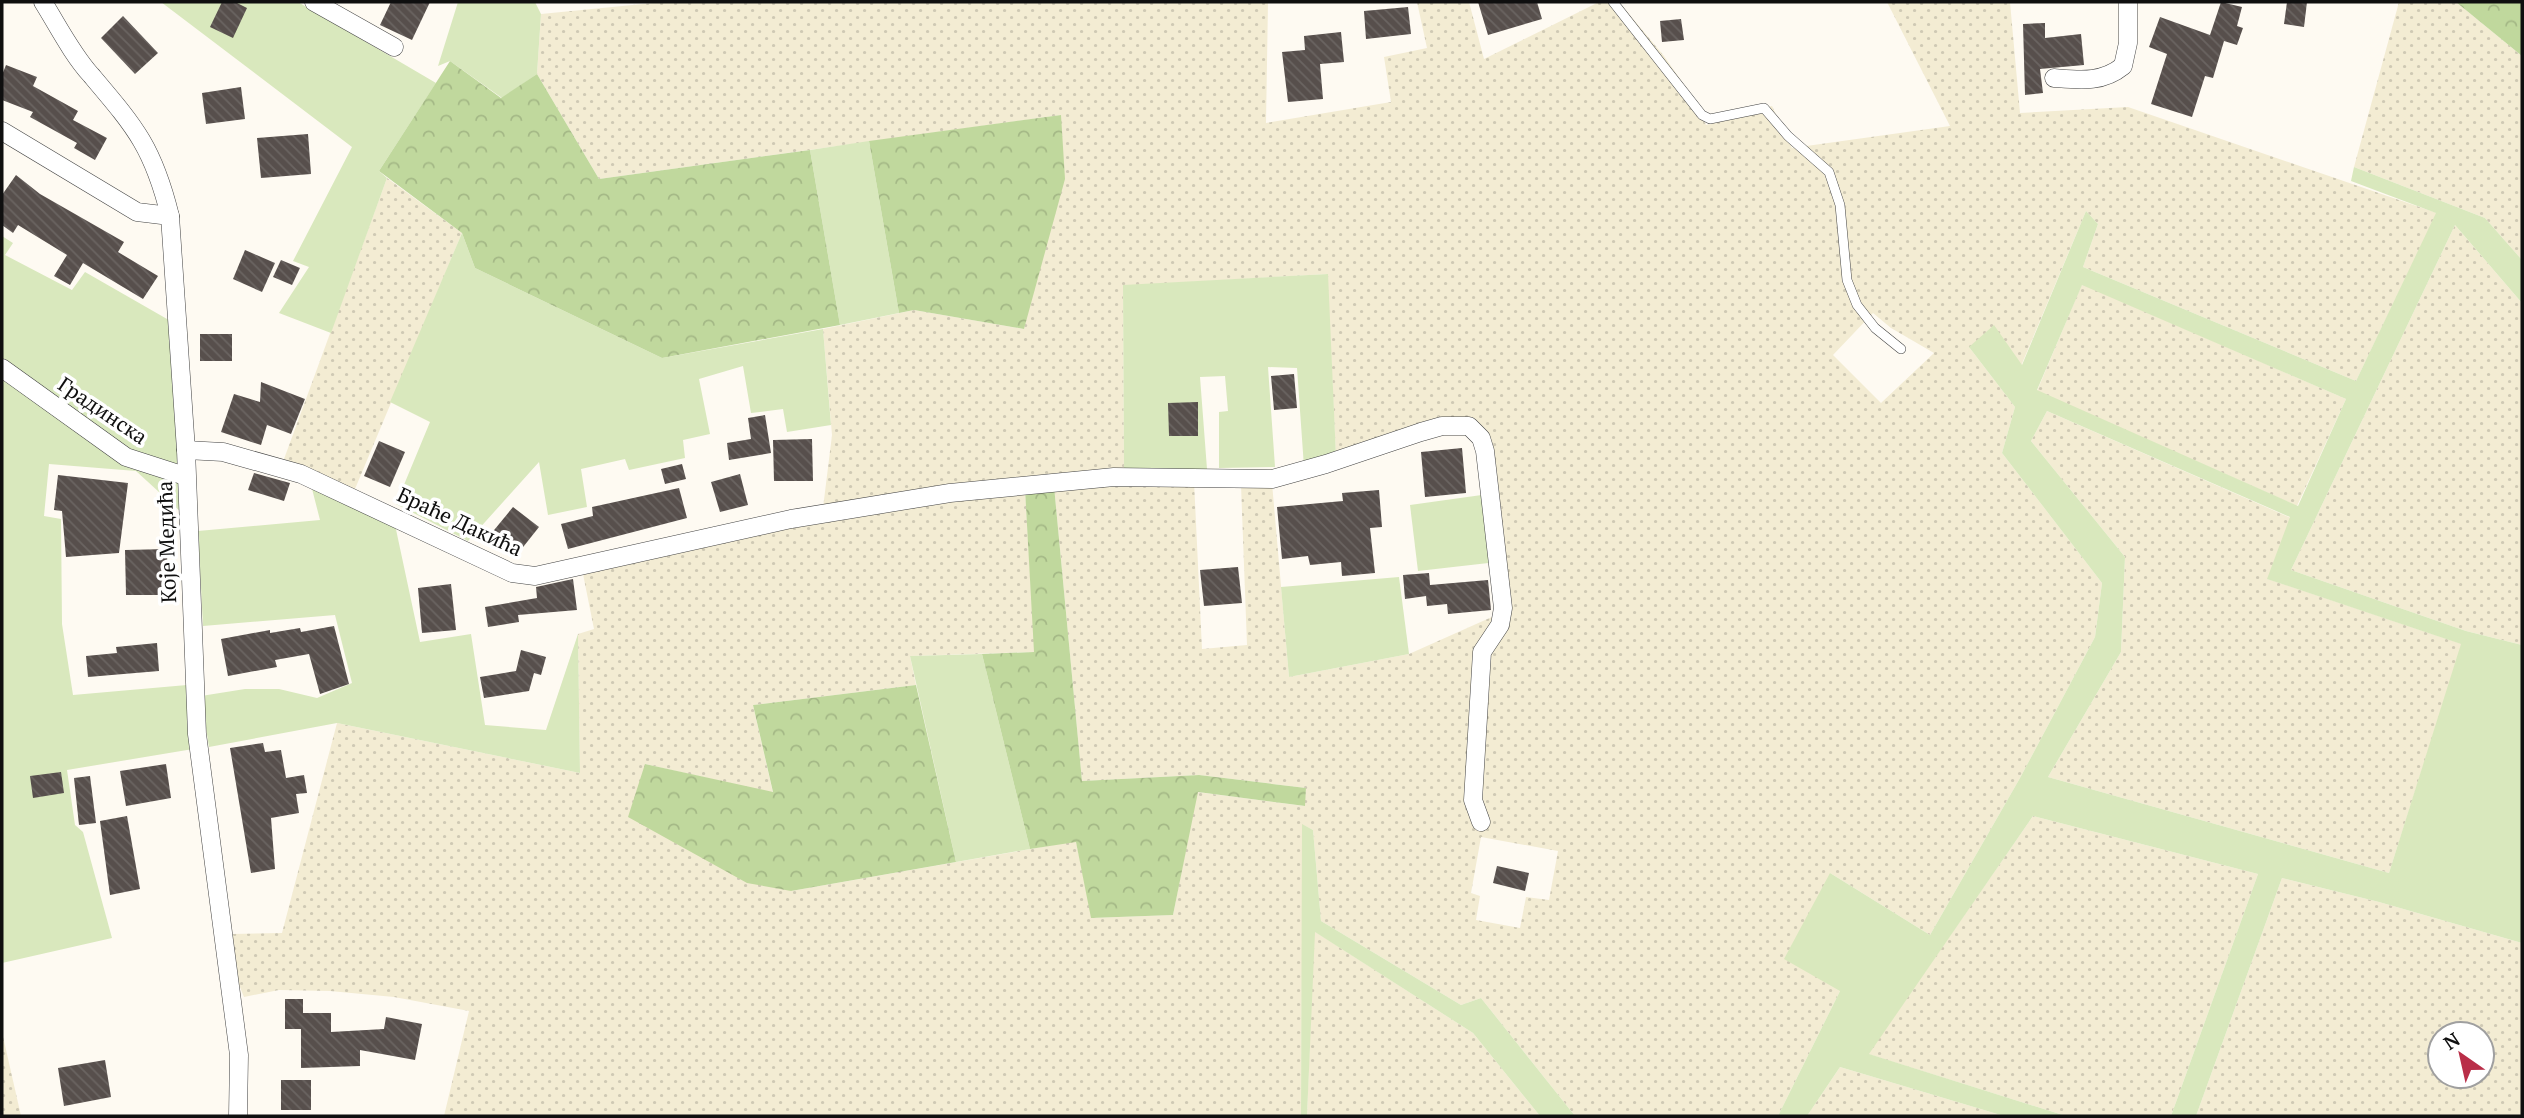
<svg xmlns="http://www.w3.org/2000/svg" width="2524" height="1118" font-family="'PT Serif',serif">
  <style>
    .farmland { fill: url(#farmland-dots); fill-rule: evenodd }
    .grass { fill: #d9e8bd; fill-rule: evenodd }
    .forest { fill: url(#forest-crowns) }
    .building { fill: url(#building-back-hatch) }
    .lines { fill: none; stroke-linecap: round; stroke-linejoin: round }
    .service-casing { stroke: #424242; stroke-width: 10 }
    .minor-casing { stroke: #424242; stroke-width: 19 }
    .service { stroke: #fff; stroke-width: 9 }
    .minor { stroke: #fff; stroke-width: 18 }
    .labels { text-anchor: middle; dominant-baseline: central; stroke-width: 7; stroke-linejoin: round; paint-order: stroke }
    .street-label { font-size: 21px; fill: #0f0f0f; stroke: #fff }
  </style>
  <defs>
    <pattern id="farmland-dots" width="8" height="8" patternUnits="userSpaceOnUse" patternTransform="scale(1.75)"><rect width="8" height="8" fill="#f3ecd3"/><path d="M2 2h.1M6 6h.1" fill="none" stroke="#cfc9b4" stroke-width="1.8" stroke-linecap="round"/></pattern>
    <pattern id="forest-crowns" width="20" height="18" patternUnits="userSpaceOnUse" patternTransform="scale(1.75)"><rect width="20" height="18" fill="#c0d89d"/><path d="M2 6a3 3 0 1 1 6 0M12 15a3 3 0 1 1 6 0" fill="none" stroke="#a4b886"/></pattern>
    <pattern id="building-back-hatch" width="6" height="6" patternUnits="userSpaceOnUse" patternTransform="scale(1.75)"><rect width="6" height="6" fill="#574f4c"/><path d="M-1 5l2 2M0 0l6 6M5-1l2 2" fill="none" stroke="#6a6461"/></pattern>
  </defs>
  <rect width="100%" height="100%" fill="#fefaf2"/>
  <g class="farmland">
    <path d="M663 2H1268L1266 123 1391 102 1384 57 1427 48 1417 2H1469L1484 59 1599 2H1619L1664 56 1694 99 1706 125 1772 106 1792 148 1950 126 1887 2H2010L2020 113 2128 107 2437 213 2356 381 2083 267 2098 224 2086 211 2021 366 1969 347 2015 407 2002 453 2102 583 2095 637 2020 778 1930 935 1830 873 1840 991 1778 1116H1575L1481 998 1461 1005 1321 921 1313 830 1303 825 1301 1116H444L469 1011 394 997 330 991 279 990 244 997 235 975 232 934 282 933 337 723 580 773 578 634 594 629 583 574 792 523 1025 489 1035 652 910 656 916 685 753 705 773 793 645 764 791 891 1076 841 1092 918 1173 915 1197 792 1304 806 1306 788 1199 775 1082 781 1054 486 1194 481 1202 649 1247 645 1241 485 1272 483 1289 677 1409 654 1512 608 1490 458 1470 422 1336 457 1327 274 1123 286 1124 473 823 508 832 435 823 329 914 310 1024 329 1061 115 599 179 537 74 541 14ZM1873 313 1891 328 1934 353 1881 403 1833 355ZM1481 837 1558 851 1549 900 1526 897 1520 928 1476 920 1480 896 1471 893Z"/>
    <path d="M2399 2H2456L2522 56V260L2485 218 2354 167Z"/>
    <path d="M387 178 462 233 355 489 284 459Z"/>
    <path d="M2455 225 2522 303V645L2466 631 2291 570Z"/>
    <path d="M2082 284 2346 399 2297 506 2037 391Z"/>
    <path d="M2047 411 2291 518 2268 579 2462 644 2389 873 2048 777 2121 652 2125 557 2031 441Z"/>
    <path d="M2033 816 2258 874 2171 1116H2066L1868 1054Z"/>
    <path d="M2282 878 2379 902 2522 943V1116H2196ZM2440 1034H2482V1076H2440Z"/>
    <path d="M1314 931 1473 1033 1540 1116H1307Z"/>
    <path d="M2 1032 21 1116H2Z"/>
    <path d="M1840 1067 2004 1116H1807Z"/>
  </g>
  <g class="grass">
    <path d="M161 2H298L436 83 379 171 387 178 331 333 279 313 309 267 293 261 352 147Z"/>
    <path d="M458 2H535L541 14 537 74 502 98 450 61 438 66Z"/>
    <path d="M869 141 899 313 840 325 810 150Z"/>
    <path d="M2354 167 2485 218 2522 260V303L2455 225 2291 570 2466 631 2522 645V943L2379 902 2282 878 2196 1116H2171L2258 874 2033 816 1869 1054 2066 1116H2004L1840 1067 1807 1116H1778L1840 991 1784 959 1830 873 1930 935 2020 778 2095 637 2102 583 2002 453 2015 407 1969 347 1994 325 2022 365 2086 211 2098 224 2083 267 2356 381 2436 213 2351 181ZM2082 285 2346 399 2298 506 2037 390ZM2047 411 2290 517 2267 579 2461 644 2389 873 2048 777 2121 652 2125 557 2031 441Z"/>
    <path d="M462 233 475 268 662 358 823 329 831 425 787 432 783 409 751 413 743 366 699 379 710 434 683 440 685 458 629 470 625 459 581 469 587 507 548 515 539 462 468 541 396 504 430 422 390 402Z"/>
    <path d="M2 236 13 243 5 255 72 290 85 272 174 323 182 513 136 471 49 464 44 516 61 519 62 624 73 695 187 685 193 749 67 770 75 825 83 832 112 938 2 963Z"/>
    <path d="M1328 274 1336 457 1304 467 1297 368 1268 367 1275 467 1219 468V412L1228 411 1225 376 1200 377 1207 469 1124 473 1123 285Z"/>
    <path d="M310 481 394 520 420 642 471 634 485 725 546 730 578 634 580 773 337 723 209 747 201 696 245 689H279L317 698 352 683 335 615 203 626 198 531 320 520Z"/>
    <path d="M1496 493 1506 561 1418 571 1410 505Z"/>
    <path d="M1399 577 1409 654 1289 677 1281 587Z"/>
    <path d="M982 654 1030 849 956 862 910 656Z"/>
    <path d="M1302 824 1313 830 1321 921 1461 1005 1481 998 1575 1116H1540L1473 1033 1315 932 1307 1116H1301Z"/>
  </g>
  <g class="forest">
    <path d="M2456 2H2522V56Z"/>
    <path d="M450 61 501 98 537 74 599 179 810 150 840 325 662 358 475 268 462 233 379 171Z"/>
    <path d="M1061 115 1065 179 1024 329 914 310 899 313 869 141Z"/>
    <path d="M1054 486 1082 781 1199 775 1306 788 1305 806 1198 792 1173 915 1091 918 1076 842 1030 849 982 654 1034 652 1025 489Z"/>
    <path d="M916 685 956 862 791 891 747 883 628 817 645 764 773 792 753 705Z"/>
  </g>
  <g class="building">
    <path d="M222 2H235L247 8 233 38 210 27Z"/>
    <path d="M391 2H430L412 40 380 25Z"/>
    <path d="M1478 2H1537L1542 19 1488 35Z"/>
    <path d="M2221 2 2242 7 2237 26 2243 28 2237 45 2224 41 2213 78 2205 76 2192 117 2151 104 2167 54 2149 47 2160 17 2210 35Z"/>
    <path d="M2287 2H2307L2304 27 2284 24Z"/>
    <path d="M1408 7 1411 34 1366 39 1364 11Z"/>
    <path d="M123 16 158 53 135 74 101 38Z"/>
    <path d="M1681 19 1684 40 1662 42 1660 21Z"/>
    <path d="M2045 23V38L2081 34 2084 65 2040 69 2043 93 2025 95 2023 24Z"/>
    <path d="M1341 32 1344 62 1320 64 1323 99 1288 102 1282 52 1305 50 1304 36Z"/>
    <path d="M6 65 37 77 33 86 78 111 73 120 107 138 95 160 74 148 77 143 30 117 33 112 2 100V75Z"/>
    <path d="M241 87 245 119 206 124 202 93Z"/>
    <path d="M308 134 311 174 261 178 257 138Z"/>
    <path d="M16 175 40 194 124 242 118 252 158 276 143 299 83 263 70 285 54 276 67 255 18 225 13 233 2 225V195Z"/>
    <path d="M245 250 275 263 262 292 233 279Z"/>
    <path d="M281 260 300 268 292 285 273 277Z"/>
    <rect x="200" y="334" width="32" height="27"/>
    <path d="M1294 374 1297 408 1274 410 1271 376Z"/>
    <path d="M261 382 305 399 291 434 267 425 261 445 221 432 234 394 260 402Z"/>
    <path d="M1198 402V436H1169L1168 403Z"/>
    <path d="M765 415 771 453 729 460 727 443 751 439 748 418Z"/>
    <path d="M812 439 813 481H774L773 440Z"/>
    <path d="M379 441 405 452 390 487 364 476Z"/>
    <path d="M1462 448 1466 493 1425 497 1421 452Z"/>
    <path d="M682 464 686 479 665 484 661 469Z"/>
    <path d="M254 473 290 483 284 501 248 490Z"/>
    <path d="M740 474 748 505 720 512 711 482Z"/>
    <path d="M58 475 128 483 119 553 66 557 62 511 54 510Z"/>
    <path d="M679 488 687 518 568 549 561 524 593 516 592 507Z"/>
    <path d="M1379 490 1382 527 1370 528 1375 573 1342 576 1341 562 1310 565 1308 556 1282 559 1277 507 1343 501 1342 493Z"/>
    <path d="M513 507 539 527 516 556 490 535Z"/>
    <path d="M167 549 168 595H126L125 550Z"/>
    <path d="M1238 567 1242 603 1204 606 1200 570Z"/>
    <path d="M1429 573 1430 585 1488 580 1491 610 1448 614 1447 604 1427 606 1426 596 1405 599 1403 575Z"/>
    <path d="M573 579 577 610 518 615 519 622 488 627 485 607 537 598 536 587Z"/>
    <path d="M451 584 456 630 422 633 418 588Z"/>
    <path d="M334 626 349 684 320 694 309 654 275 660 277 667 228 676 221 639 270 630V633L300 628 301 632Z"/>
    <path d="M157 643 159 671 88 677 86 656 117 653 116 647Z"/>
    <path d="M521 650 546 657 541 675 534 673 529 691 484 698 480 677 516 671Z"/>
    <path d="M263 743 265 752 281 750 286 778 304 775 307 793 296 794 299 813 271 818 275 869 251 873 230 748Z"/>
    <path d="M166 764 171 798 126 806 120 771Z"/>
    <path d="M61 772 64 793 33 798 30 776Z"/>
    <path d="M90 776 96 823 79 825 74 778Z"/>
    <path d="M127 816 140 889 110 895 100 821Z"/>
    <path d="M1497 866 1529 873 1525 891 1493 883Z"/>
    <path d="M285 999H303V1013H331V1032L384 1029 386 1017 422 1024 415 1060 360 1050V1066L301 1068V1029H285Z"/>
    <path d="M105 1060 111 1097 64 1106 58 1068Z"/>
    <rect x="281" y="1080" width="30" height="30"/>
  </g>
  <g class="lines">
    <g class="service-casing">
      <path id="service" d="M1613 2 1702 115 1710 119 1764 108 1788 136 1829 172 1840 205 1847 280 1857 305 1875 328 1901 349"/>
    </g>
    <g class="minor-casing">
      <g id="minor">
        <path d="M43 2C58 26 72 54 91 75 135 127 153 147 170 216L186 450 197 734 239 1055 238 1116"/>
        <path d="M314 2 394 47"/>
        <path d="M2054 78C2080 80 2102 83 2123 66L2128 43V2"/>
        <path d="M2 131 137 212 170 216"/>
        <path d="M2 368 126 457 185 476"/>
        <path d="M186 450 223 452 301 474 512 573 535 576 791 519 950 493 1114 477 1272 479 1326 464 1421 432 1442 426H1469L1481 438 1485 451 1503 608 1500 625 1482 652 1473 800 1481 822"/>
      </g>
    </g>
    <use href="#service" class="service"/>
    <use href="#minor" class="minor"/>
  </g>
  <g class="labels">
    <g class="street-label">
      <text transform="translate(103 410) rotate(34)">Градинска</text>
      <text transform="translate(460 521) rotate(25)">Браће Дакића</text>
      <text transform="translate(166 542) rotate(-92)">Које Медића</text>
    </g>
  </g>
  <rect width="2524" height="1118" fill="none" stroke="#0f0f0f" stroke-width="7"/>
  <g transform="translate(2461 1055) rotate(326)"><circle r="33" fill="#ffffff" stroke="#9f9f9f" stroke-width="2"/>
  <path d="M0-5L12 26L0 18L-12 26Z" fill="#b92e48"/>
  <text y="-10" font-size="19" font-weight="bold" text-anchor="middle" fill="#0f0f0f">N</text>
  </g>
</svg>
